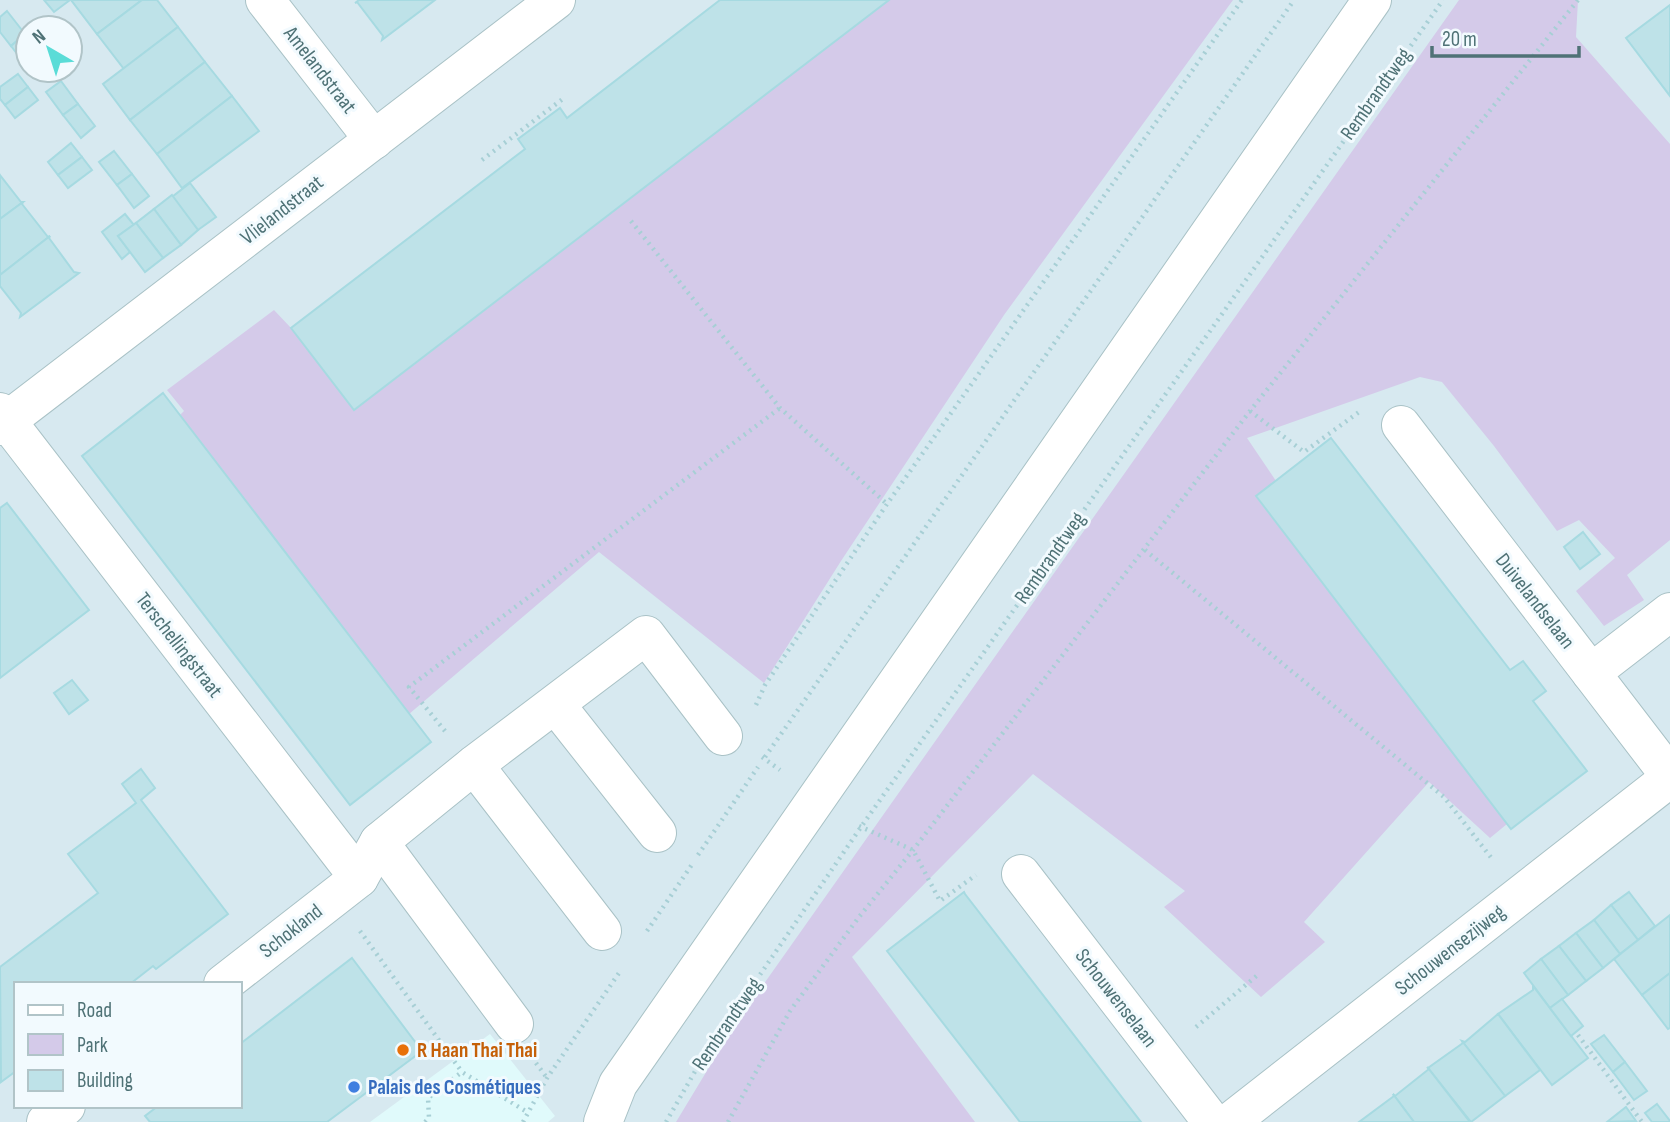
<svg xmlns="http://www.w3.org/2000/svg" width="1670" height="1122" font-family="'Sofia Sans Condensed',sans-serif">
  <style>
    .residential { fill: #d7e9f0; fill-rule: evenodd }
    .commercial { fill: #e0fafb }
    .green { fill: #d4cae9 }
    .building { fill: #bee2e8; stroke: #a6dae1; stroke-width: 2 }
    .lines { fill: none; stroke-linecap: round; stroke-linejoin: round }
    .minor-casing { stroke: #a9c2c6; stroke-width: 40 }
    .path { stroke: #a7cfd5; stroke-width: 4.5; stroke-dasharray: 2 5; stroke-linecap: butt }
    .minor { stroke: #fff; stroke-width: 38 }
    .food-dot { fill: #e8710a; stroke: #f2fafe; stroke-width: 2.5 }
    .shop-dot { fill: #3f7fe0; stroke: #f2fafe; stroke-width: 2.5 }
    .labels { text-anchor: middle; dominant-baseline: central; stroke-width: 6; stroke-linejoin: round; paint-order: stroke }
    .street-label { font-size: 21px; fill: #4f7276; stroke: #f2fafe }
    .food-label { font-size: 21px; font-weight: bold; fill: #c56008; stroke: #f2fafe; text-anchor: start }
    .shop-label { font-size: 21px; font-weight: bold; fill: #366cbe; stroke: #f2fafe; text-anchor: start }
  </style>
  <rect width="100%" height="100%" fill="#ecf6fb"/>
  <path class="residential" d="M0 0H1670V1122H0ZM28 28H70V70H28ZM16 984H240V1106H16Z"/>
  <path class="commercial" d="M490 1034 555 1116 548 1122H370Z"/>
  <g class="green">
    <path d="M889 0H1233L1004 315 841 561 764 683 599 552 334 778 180 415 184 411 167 390 274 310 291 328 355 410Z"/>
    <path d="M1459 0H1578L1576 37 1670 144V540L1627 575 1644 600 1604 626 1576 591 1615 558 1579 520 1557 531 1494 446 1442 382 1420 377 1247 438 1276 481 1256 497 1507 824 1490 838 1429 782 1304 922 1325 942 1261 997 1164 907 1185 891 1033 774 852 957 975 1122H676L734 1026Z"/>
  </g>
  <g class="building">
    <path d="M44 0H70L54 12Z"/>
    <path d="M71 0H142L97 34Z"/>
    <path d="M142 0H157L178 27 124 69 97 34Z"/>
    <path d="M359 0H435L382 40 383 36 357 2 355 3Z"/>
    <path d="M720 0H889L354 410 291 328 525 149 518 139 560 108 567 118Z"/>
    <path d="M1670 5V96L1626 38Z"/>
    <path d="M7 11 25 34 11 46 0 32V17Z"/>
    <path d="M178 27 205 62 130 120 103 84Z"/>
    <path d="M25 34 28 39V68L11 46Z"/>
    <path d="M205 62 232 96 157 154 130 120Z"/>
    <path d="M18 74 28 87 5 105 0 99V87Z"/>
    <path d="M61 81 78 104 63 115 46 92Z"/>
    <path d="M28 87 38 100 15 118 5 105Z"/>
    <path d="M232 96 259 131 182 188 157 154Z"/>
    <path d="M78 104 95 126 81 138 63 115Z"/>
    <path d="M71 143 82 157 58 175 48 162Z"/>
    <path d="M114 151 132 174 117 185 99 162Z"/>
    <path d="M82 157 92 170 68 188 58 175Z"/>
    <path d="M132 174 149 196 134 208 117 185Z"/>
    <path d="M0 175 21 202H23L0 219Z"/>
    <path d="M190 183 216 217 198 230 172 197Z"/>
    <path d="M172 195 198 230 181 245 154 209Z"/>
    <path d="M23 202 22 204 48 237 50 236 0 275V219Z"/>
    <path d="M154 209 181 245 163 258 136 223Z"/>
    <path d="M125 214 134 225 118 236 130 252 122 259 102 232Z"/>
    <path d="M136 223 163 258 145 272 118 236Z"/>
    <path d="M50 236 49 238 74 272 79 273 20 317 21 313 0 286V275Z"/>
    <path d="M163 393 431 742 350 805 82 456Z"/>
    <path d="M1331 438 1510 670 1523 661 1546 691 1533 701 1587 771 1511 829 1256 496Z"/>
    <path d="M7 503 89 610 0 678V508Z"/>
    <path d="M1583 532 1600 554 1580 569 1564 547Z"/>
    <path d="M72 680 88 700 69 714 54 693Z"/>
    <path d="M141 769 155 788 141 800 228 914 156 969 153 966 130 984H16V1071L1 1082 0 967 98 893 68 854 136 803 122 784Z"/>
    <path d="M964 892 965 894 1141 1122H1020L887 951Z"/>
    <path d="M1629 892 1655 926 1638 940 1611 905Z"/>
    <path d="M1611 905 1638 940 1620 954 1594 920Z"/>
    <path d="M1670 915V973L1642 995 1614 959Z"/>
    <path d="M1594 920 1620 954 1603 968 1576 933Z"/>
    <path d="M1576 933 1603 968 1586 981 1559 946Z"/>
    <path d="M1559 946 1586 981 1568 995 1541 959Z"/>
    <path d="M352 958 422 1051 327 1122H150L145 1116 158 1106H240V1044Z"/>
    <path d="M1541 959 1568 995 1550 1008 1524 973Z"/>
    <path d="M1670 973V1028L1668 1029 1642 995Z"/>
    <path d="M1533 986 1588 1058 1552 1085 1498 1014 1533 990Z"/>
    <path d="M1562 999 1583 1026 1571 1036 1550 1008Z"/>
    <path d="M1498 1014 1540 1070 1505 1096 1462 1041 1465 1042Z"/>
    <path d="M1604 1035 1625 1062 1613 1072 1591 1044Z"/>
    <path d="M1462 1041 1505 1096 1471 1122 1428 1068 1463 1043Z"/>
    <path d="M1625 1062 1647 1091 1634 1100 1613 1072Z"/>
    <path d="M1427 1067 1428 1068 1470 1122H1414L1393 1094 1395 1096 1429 1069Z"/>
    <path d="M1393 1094 1414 1122H1359L1394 1096Z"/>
    <path d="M1657 1104 1670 1121V1122H1652L1645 1113Z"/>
    <path d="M1626 1107 1636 1121 1607 1122Z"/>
  </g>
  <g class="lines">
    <g class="minor-casing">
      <g id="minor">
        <path d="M265 0 374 140"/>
        <path d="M0 412 359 878"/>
        <path d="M1401 425 1670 776"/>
        <path d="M0 426 556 0"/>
        <path d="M1591 673 1670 612"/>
        <path d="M556 705 657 833"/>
        <path d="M474 765 602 931"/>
        <path d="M379 842 514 1024"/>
        <path d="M1021 874 1212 1122"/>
        <path d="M223 984 359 878 379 842 474 765 646 635 723 736"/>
        <path d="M46 1122 66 1106"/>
        <path d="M603 1122 618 1084 1372 0"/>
        <path d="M1230 1122 1670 778"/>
      </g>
    </g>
    <g class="path">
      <path d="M482 160 564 98"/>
      <path d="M631 221 780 408 887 504"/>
      <path d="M1250 411 1304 452 1359 412"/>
      <path d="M1145 550 1444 797 1493 860"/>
      <path d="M756 705 765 685 887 504 1242 0"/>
      <path d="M445 731 409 687 780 408"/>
      <path d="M762 757 780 770"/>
      <path d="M765 757 1294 0"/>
      <path d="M859 826 913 850 940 901 976 875"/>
      <path d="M698 855 758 767"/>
      <path d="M360 931 462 1072"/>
      <path d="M647 931 693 863"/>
      <path d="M1196 1027 1260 973"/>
      <path d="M1578 1035 1642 1122"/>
      <path d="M536 1063 547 1078"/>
      <path d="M425 1122 429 1118 428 1098 462 1072 527 1112"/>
      <path d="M523 1122 547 1078 619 973"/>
      <path d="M666 1122 701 1061 861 827 1443 0"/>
      <path d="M728 1122 790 1011 859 917 913 850 1250 411 1578 0"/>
    </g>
    <use href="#minor" class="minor"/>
  </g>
  <circle class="food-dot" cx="403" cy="1050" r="7"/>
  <circle class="shop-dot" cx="354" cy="1087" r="7"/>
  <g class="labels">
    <g class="street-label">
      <text transform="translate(320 70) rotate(52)">Amelandstraat</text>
      <text transform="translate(1376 94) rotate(-55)">Rembrandtweg</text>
      <text transform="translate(282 210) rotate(-38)">Vlielandstraat</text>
      <text transform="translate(1050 558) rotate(-55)">Rembrandtweg</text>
      <text transform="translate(1535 601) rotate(52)">Duivelandselaan</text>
      <text transform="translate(179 645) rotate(52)">Terschellingstraat</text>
      <text transform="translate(291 931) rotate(-38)">Schokland</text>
      <text transform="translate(1450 950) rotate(-38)">Schouwensezijweg</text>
      <text transform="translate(1116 998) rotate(52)">Schouwenselaan</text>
      <text transform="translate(727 1024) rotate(-56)">Rembrandtweg</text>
    </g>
    <g class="food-label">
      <text x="417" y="1050">R Haan Thai Thai</text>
    </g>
    <g class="shop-label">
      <text x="368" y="1087">Palais des Cosmétiques</text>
    </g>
  </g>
  <rect x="14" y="982" width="228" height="126" fill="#f2fafe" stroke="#b1c4c8" stroke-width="2"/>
  <rect x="28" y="1005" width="35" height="10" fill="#ffffff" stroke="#b1c4c8" stroke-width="2"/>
  <text x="77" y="1017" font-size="21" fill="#4f7276">Road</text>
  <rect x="28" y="1034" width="35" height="21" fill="#d4cae9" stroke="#b1c4c8" stroke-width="2"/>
  <text x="77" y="1052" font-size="21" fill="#4f7276">Park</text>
  <rect x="28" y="1070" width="35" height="21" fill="#bee2e8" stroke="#b1c4c8" stroke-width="2"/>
  <text x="77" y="1087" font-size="21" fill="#4f7276">Building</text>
  <g transform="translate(49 49) rotate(321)"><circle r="33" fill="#f2fafe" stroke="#b1c4c8" stroke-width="2"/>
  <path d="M0-5L12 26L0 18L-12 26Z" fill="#5adcd7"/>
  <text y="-10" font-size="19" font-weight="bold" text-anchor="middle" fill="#4f7276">N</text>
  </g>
  <path d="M1432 46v10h147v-10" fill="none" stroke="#4f7276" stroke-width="3.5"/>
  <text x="1442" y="46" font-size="21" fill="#4f7276" stroke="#f2fafe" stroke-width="5" paint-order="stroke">20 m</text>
</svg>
